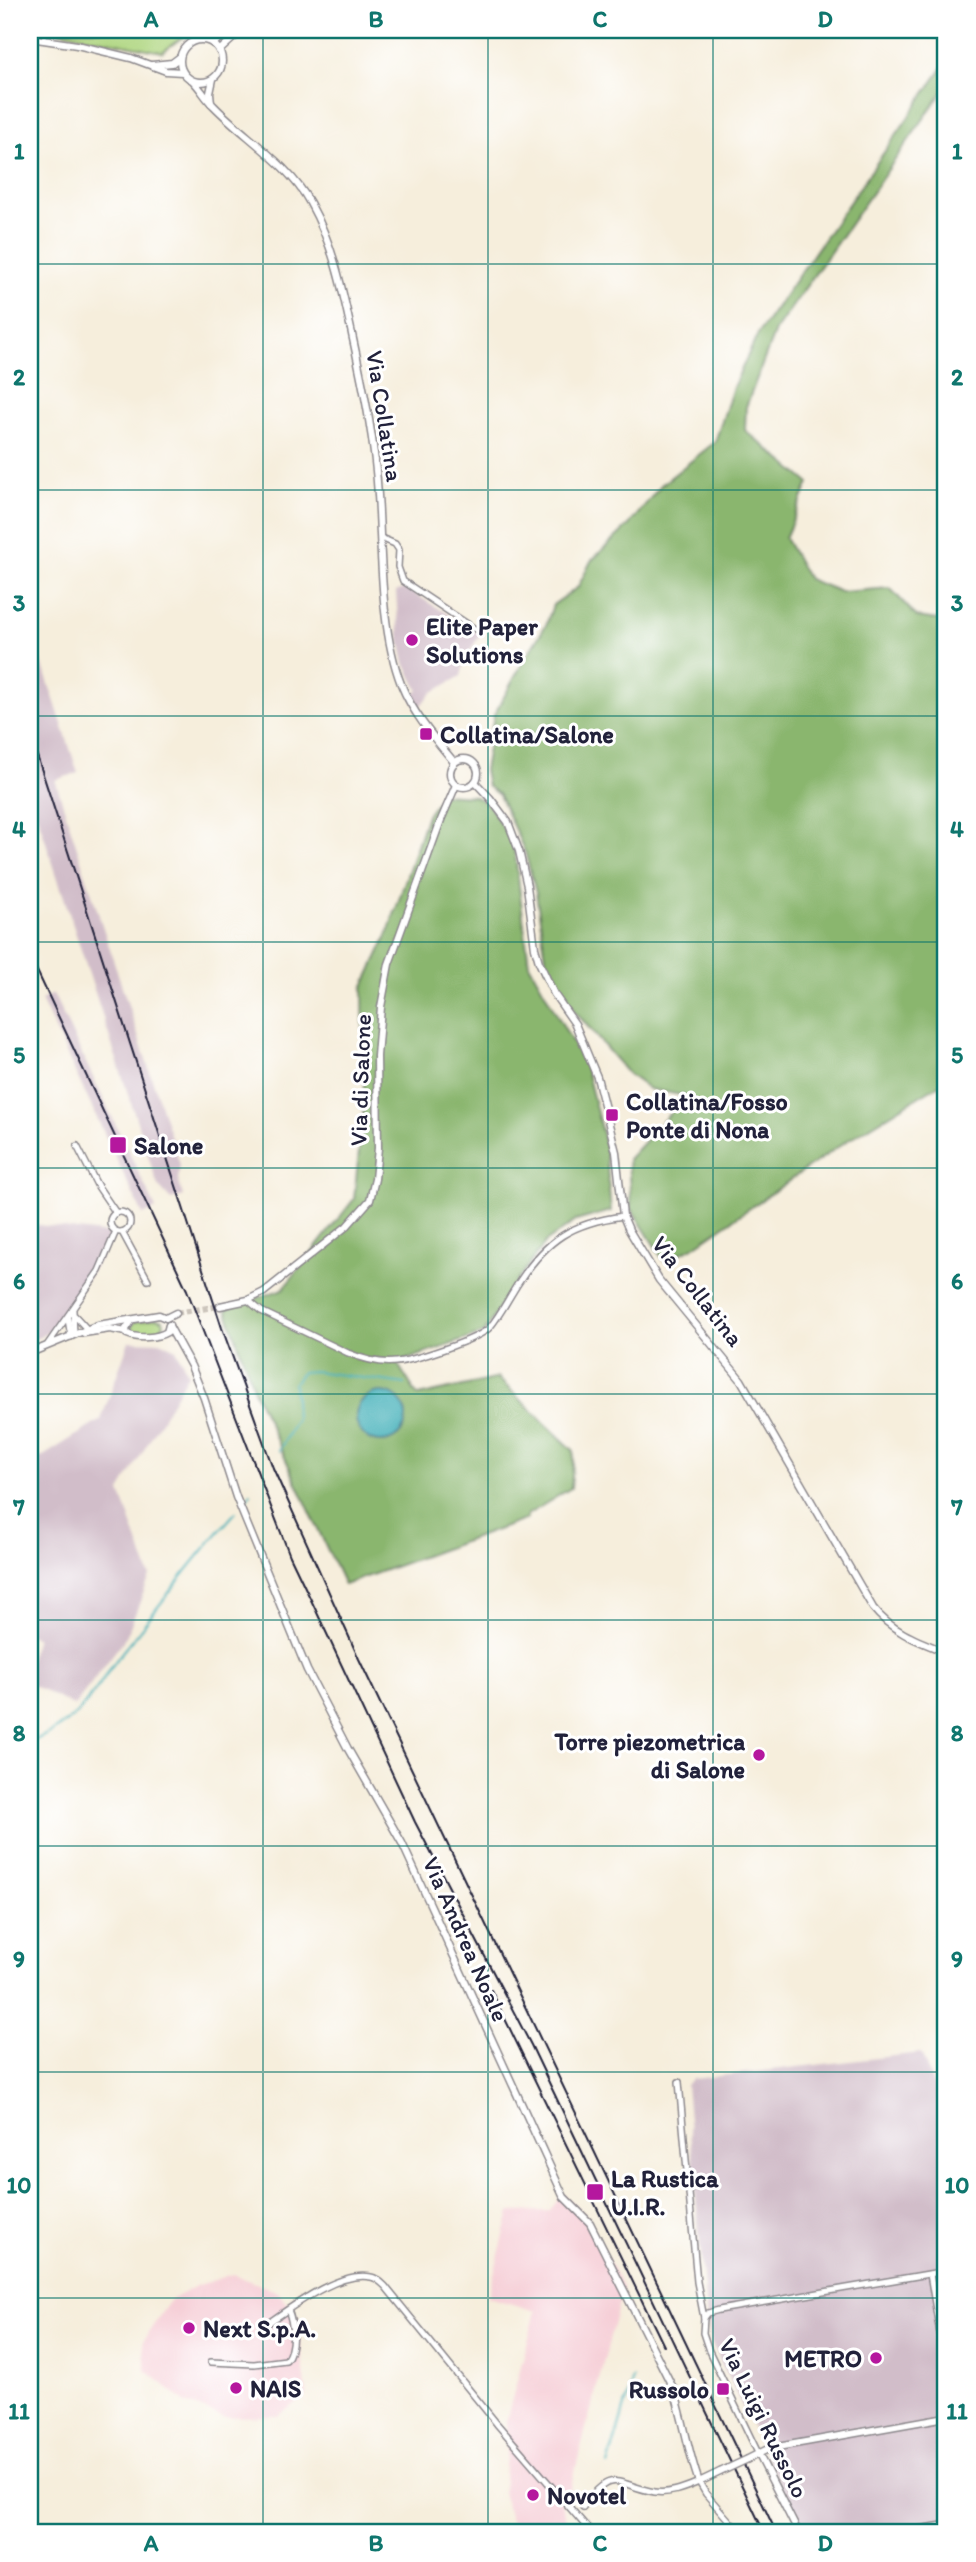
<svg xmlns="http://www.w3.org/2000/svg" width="976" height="2562" font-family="Itim,sans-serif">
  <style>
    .built { fill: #f6cfd7 }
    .industrial { fill: #d1bdc9 }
    .green { fill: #aed57f; stroke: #687c5d; stroke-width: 2 }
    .forest { fill: #8ab66e; stroke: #566c54; stroke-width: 2 }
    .water { fill: #3fafb8; stroke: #30687a; stroke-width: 2 }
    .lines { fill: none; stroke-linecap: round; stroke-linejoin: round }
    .stream { stroke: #3fafb8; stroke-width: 2 }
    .tertiary-tunnel { stroke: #ccc5bc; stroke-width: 6; stroke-dasharray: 6 3; stroke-linecap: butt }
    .minor-casing { stroke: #8c888c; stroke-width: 8 }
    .tertiary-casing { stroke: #8c888c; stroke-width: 9 }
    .motorway-casing { stroke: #8c888c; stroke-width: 11 }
    .minor { stroke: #fff; stroke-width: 5 }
    .tertiary { stroke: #fff; stroke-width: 6 }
    .motorway { stroke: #fff; stroke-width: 9 }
    .rail { stroke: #22223b; stroke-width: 2 }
    .tertiary-bridge-casing { stroke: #8c888c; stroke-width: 9; stroke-linecap: butt }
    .tertiary-bridge { stroke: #fff; stroke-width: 6 }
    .grid { fill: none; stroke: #0f766e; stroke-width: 2; stroke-opacity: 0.55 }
    .poi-dot { fill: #b5179e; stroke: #fff; stroke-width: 2.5 }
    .labels { text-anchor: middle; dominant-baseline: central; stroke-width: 6; stroke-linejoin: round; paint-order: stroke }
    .street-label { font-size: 24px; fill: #22223b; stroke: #fff }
    .poi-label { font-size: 24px; font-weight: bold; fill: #22223b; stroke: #fff; text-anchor: start }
    .neatline { fill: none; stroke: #0f766e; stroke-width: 2.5 }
    .grid-label { font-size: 23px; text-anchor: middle; font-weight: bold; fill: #0f766e }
  </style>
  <rect width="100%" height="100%" fill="#fff"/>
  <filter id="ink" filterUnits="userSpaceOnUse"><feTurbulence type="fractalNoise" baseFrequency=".0143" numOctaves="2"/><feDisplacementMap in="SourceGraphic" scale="14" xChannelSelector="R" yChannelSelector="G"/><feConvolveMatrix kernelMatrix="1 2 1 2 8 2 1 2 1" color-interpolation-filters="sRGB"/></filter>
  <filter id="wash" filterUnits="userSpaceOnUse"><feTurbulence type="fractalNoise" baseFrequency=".00686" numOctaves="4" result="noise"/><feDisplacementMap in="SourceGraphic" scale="28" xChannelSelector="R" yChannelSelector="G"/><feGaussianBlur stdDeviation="1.57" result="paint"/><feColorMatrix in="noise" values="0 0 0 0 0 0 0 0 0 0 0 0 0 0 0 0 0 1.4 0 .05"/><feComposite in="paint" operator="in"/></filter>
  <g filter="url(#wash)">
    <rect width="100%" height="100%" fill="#f6eedc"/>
    <g class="built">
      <path d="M562 2194 585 2216 623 2288 569 2493 561 2504 570 2527 578 2532H514L507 2512 503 2491 507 2441 506 2421 536 2311 488 2297 510 2212 550 2211Z"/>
      <path d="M233 2274 278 2292 303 2323 299 2331 307 2395 278 2416 223 2417 186 2403 146 2370 143 2341 170 2300 196 2286Z"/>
    </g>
    <g class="industrial">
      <path d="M405 588 480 634 465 660 461 676 433 692 417 709 410 695 419 691 405 663 399 635 396 592Z"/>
      <path d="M30 626 78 773 55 780 180 1165 178 1180 183 1196 171 1200 158 1186 30 793Z"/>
      <path d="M53 994 156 1209 143 1215 41 1000Z"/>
      <path d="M30 1224 109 1234 103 1254 63 1314 50 1331 30 1342Z"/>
      <path d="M129 1341 163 1342 176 1349 188 1374 120 1491 150 1576 126 1637 74 1706 30 1684V1655L37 1638 30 1634V1537L34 1525 30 1522V1458H40L101 1420Z"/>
      <path d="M921 2053 944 2112H946V2532H803L711 2342 706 2311 686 2085 693 2079Z"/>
    </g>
    <g class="green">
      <path d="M51 30H204L180 39 162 52Z"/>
      <path d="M157 1318 163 1320 164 1324 160 1331 136 1333 131 1329 134 1322Z"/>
    </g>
    <g class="forest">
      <path d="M946 63V87L775 331 746 407 745 430 809 483 785 538 808 579 841 592 890 588 917 617 946 621V1080L845 1142 692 1248 664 1261 631 1208 628 1159 686 1096 649 1089 628 1074 573 1009 547 965 536 893 525 852 499 795 487 786 484 770 494 715 523 662 546 625 553 605 578 587 591 561 629 525 661 485 715 442 733 387 758 334Z"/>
      <path d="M442 794 474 796 488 804 514 846 529 964 585 1065 605 1145 611 1211 576 1221 547 1241 507 1294 484 1333 397 1363 418 1396 498 1378 574 1451 571 1488 527 1515V1519L344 1585 255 1393 226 1309 283 1289 354 1199 364 1103 363 988 387 936 427 815Z"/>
    </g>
    <circle class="water" cx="381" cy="1417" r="25"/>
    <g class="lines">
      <g class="stream">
        <path d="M279 1451 296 1419 294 1383 302 1372 314 1371 405 1384"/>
        <path d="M246 1500 251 1493"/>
        <path d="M30 1743C45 1735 63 1727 75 1715 96 1695 108 1668 127 1646 163 1601 197 1555 236 1512"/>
        <path d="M608 2465 633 2379"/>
      </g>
    </g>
  </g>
  <g filter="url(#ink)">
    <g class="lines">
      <path class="tertiary-tunnel" d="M176 1313 220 1306"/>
      <g class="minor-casing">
        <g id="minor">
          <path d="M381 538 395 544 399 550 398 567 403 581 475 629"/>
          <path d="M77 1146 97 1185 116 1213"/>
          <circle cx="120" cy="1222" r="10"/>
          <path d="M122 1232 148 1280"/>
          <path d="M248 1300 261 1311 348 1353C363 1359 380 1364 396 1362 412 1361 480 1339 490 1327 501 1314 509 1297 519 1282 547 1239 572 1223 623 1216"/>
          <path d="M73 1310 74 1335"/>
          <path d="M75 1316 87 1329"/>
          <path d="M68 1319 71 1337"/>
          <path d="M48 1344 99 1271 116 1231"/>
          <path d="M679 2082 697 2282 704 2318 703 2333 709 2351 758 2453"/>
          <path d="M930 2274 946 2369"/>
          <path d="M704 2318 708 2313 719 2310 946 2271"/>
          <path d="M261 2328C288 2310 338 2270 371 2277 377 2278 381 2282 385 2286L497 2424 591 2532"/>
          <path d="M211 2362 254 2364 286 2360C295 2349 294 2324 288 2310"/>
          <path d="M583 2507C613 2466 616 2485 655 2492 671 2494 684 2488 699 2482L706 2494 739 2532"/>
        </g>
      </g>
      <g class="tertiary-casing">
        <g id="tertiary">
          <path d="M30 38 77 45 131 58 166 71 182 72"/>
          <circle cx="201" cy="61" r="21"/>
          <path d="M213 44 228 30"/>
          <path d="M219 51 242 30"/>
          <path d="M152 65 172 63 180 57"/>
          <path d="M194 82C201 89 206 99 214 106 245 138 288 163 310 203 334 246 343 292 353 339 364 390 375 443 378 495 382 554 380 630 401 684 413 714 434 738 454 762"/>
          <path d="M211 103 210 93 213 79"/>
          <circle cx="464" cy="773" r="14"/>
          <path d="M475 782 490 798 508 822 519 851 527 886 535 948 539 962 554 994 575 1024 597 1077 616 1152 623 1216 629 1230 659 1280 741 1380 873 1608C892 1632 918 1641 946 1652"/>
          <path d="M220 1306 248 1300 264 1292 347 1226 370 1200 375 1179 378 1148 377 1056 381 1007 389 964 441 820 456 785"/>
          <path d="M132 1320 126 1329 127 1334C138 1339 157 1338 167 1332L169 1325"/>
          <path d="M169 1326 191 1366 204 1398 236 1497 307 1670 348 1749 402 1843 564 2197 590 2223 674 2390C684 2421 688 2452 699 2482L720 2472"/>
          <path d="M84 1333 110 1329 126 1332"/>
          <path d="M30 1353 98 1325 159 1315 166 1318 176 1313"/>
          <path d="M758 2453 798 2532"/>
          <path d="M748 2459 766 2450 783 2446 946 2417"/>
          <path d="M903 2532 946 2525"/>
        </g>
      </g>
      <g class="motorway-casing">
        <path id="motorway" d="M945 2532 946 2531"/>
      </g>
      <use href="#minor" class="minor"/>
      <use href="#tertiary" class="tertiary"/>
      <use href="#motorway" class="motorway"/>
      <g class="rail">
        <path d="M30 734 222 1328 273 1468 359 1659 776 2532"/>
        <path d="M30 956 187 1290 290 1556 312 1602 415 1822 531 2045 764 2532"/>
        <path d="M491 1990 664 2346"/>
      </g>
      <g class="tertiary-bridge-casing">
        <path id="tertiary-bridge" d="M720 2472 748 2459"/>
      </g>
      <use href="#tertiary-bridge" class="tertiary-bridge"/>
    </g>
  </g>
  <path class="grid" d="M263 30V2532M488 30V2532M713 30V2532M30 264H946M30 490H946M30 716H946M30 942H946M30 1168H946M30 1394H946M30 1620H946M30 1846H946M30 2072H946M30 2298H946"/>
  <g class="poi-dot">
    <circle cx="412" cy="640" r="7"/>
    <rect x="419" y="727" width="14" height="14" rx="3.5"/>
    <rect x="605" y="1108" width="14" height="14" rx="3.5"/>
    <rect x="109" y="1136" width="18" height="18" rx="3.5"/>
    <circle cx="759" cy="1755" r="7"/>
    <rect x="586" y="2183" width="18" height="18" rx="3.5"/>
    <circle cx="189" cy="2328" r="7"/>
    <circle cx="876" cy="2358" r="7"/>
    <circle cx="236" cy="2388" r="7"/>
    <rect x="716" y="2382" width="14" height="14" rx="3.5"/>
    <circle cx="533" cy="2495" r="7"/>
  </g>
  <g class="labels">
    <g class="street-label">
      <text transform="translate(385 416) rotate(81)">Via Collatina</text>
      <text transform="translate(360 1080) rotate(-88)">Via di Salone</text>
      <text transform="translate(698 1291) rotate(52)">Via Collatina</text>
      <text transform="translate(466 1939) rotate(66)">Via Andrea Noale</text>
      <text transform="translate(764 2418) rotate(64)">Via Luigi Russolo</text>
    </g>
    <g class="poi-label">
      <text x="426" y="626">Elite Paper<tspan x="426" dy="28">Solutions</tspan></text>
      <text x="440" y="734">Collatina/Salone</text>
      <text x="626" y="1101">Collatina/Fosso<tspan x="626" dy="28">Ponte di Nona</tspan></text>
      <text x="134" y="1145">Salone</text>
      <text x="745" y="1741" text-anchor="end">Torre piezometrica<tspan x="745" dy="28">di Salone</tspan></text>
      <text x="611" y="2178">La Rustica<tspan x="611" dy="28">U.I.R.</tspan></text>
      <text x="203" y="2328">Next S.p.A.</text>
      <text x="862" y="2358" text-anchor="end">METRO</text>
      <text x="250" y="2388">NAIS</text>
      <text x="709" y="2389" text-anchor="end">Russolo</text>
      <text x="547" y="2495">Novotel</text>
    </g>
  </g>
  <rect width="976" height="2562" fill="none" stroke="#fff" stroke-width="77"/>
  <rect x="38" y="38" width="899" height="2486" class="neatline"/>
  <g class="grid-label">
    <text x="151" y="27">A</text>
    <text x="376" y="27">B</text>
    <text x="600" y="27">C</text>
    <text x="825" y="27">D</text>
    <text x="19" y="159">1</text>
    <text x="957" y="159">1</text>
    <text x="19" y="385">2</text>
    <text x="957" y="385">2</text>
    <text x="19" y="611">3</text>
    <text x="957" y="611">3</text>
    <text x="19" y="837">4</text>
    <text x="957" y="837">4</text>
    <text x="19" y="1063">5</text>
    <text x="957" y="1063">5</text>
    <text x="19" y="1289">6</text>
    <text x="957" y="1289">6</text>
    <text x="19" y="1515">7</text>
    <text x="957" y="1515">7</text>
    <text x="19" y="1741">8</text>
    <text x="957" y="1741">8</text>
    <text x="19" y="1967">9</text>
    <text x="957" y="1967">9</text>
    <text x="19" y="2193">10</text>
    <text x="957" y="2193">10</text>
    <text x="19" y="2419">11</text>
    <text x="957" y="2419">11</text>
    <text x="151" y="2551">A</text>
    <text x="376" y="2551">B</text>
    <text x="600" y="2551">C</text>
    <text x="825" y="2551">D</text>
  </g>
</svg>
